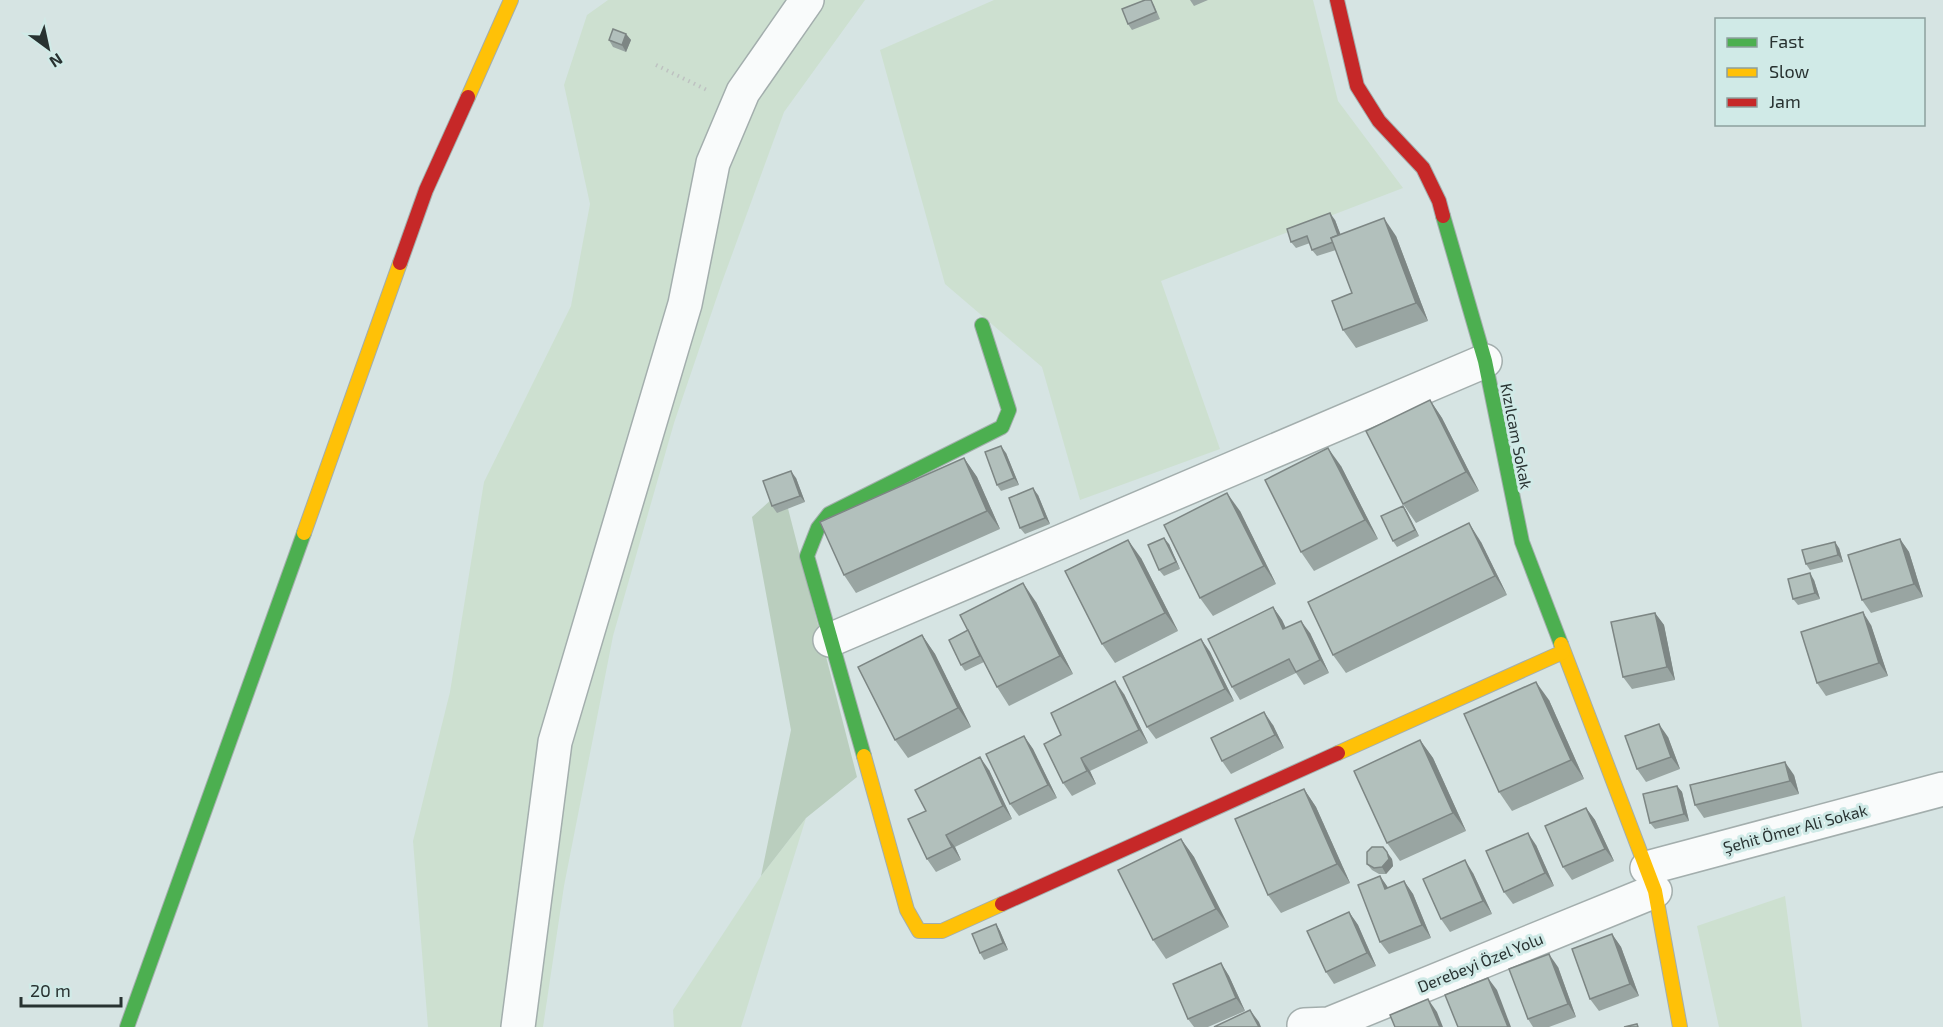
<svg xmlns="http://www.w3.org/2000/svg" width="1943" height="1027" font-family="'Exo 2',sans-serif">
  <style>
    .green { fill: #cde0d0 }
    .forest { fill: #bacebe }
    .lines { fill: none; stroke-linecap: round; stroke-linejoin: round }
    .street-casing { stroke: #a3aead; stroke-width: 36 }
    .fast-casing { stroke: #a3aead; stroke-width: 16 }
    .slow-casing { stroke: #a3aead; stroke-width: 16 }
    .jam-casing { stroke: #a3aead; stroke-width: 16 }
    .path { stroke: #bec2c1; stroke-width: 4; stroke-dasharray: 1.5 4.5; stroke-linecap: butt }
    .street { stroke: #f9fbfb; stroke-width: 33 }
    .fast { stroke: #4caf50; stroke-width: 14 }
    .slow { stroke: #ffc107; stroke-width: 14 }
    .jam { stroke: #c62828; stroke-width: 14 }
    .wall { fill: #99a5a2 }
    .shaded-wall { fill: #7d8684 }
    .building { fill: #b2c0bc; stroke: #7d8684; stroke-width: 1.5 }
    .labels { text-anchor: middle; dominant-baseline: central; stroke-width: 6; stroke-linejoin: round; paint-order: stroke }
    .street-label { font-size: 16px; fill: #283231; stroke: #d0eae7 }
  </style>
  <rect width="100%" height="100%" fill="#d6e4e3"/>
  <g class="green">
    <path d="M608 0H865L784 112 722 282 674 423 613 636 564 886 543 1027H428L413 841 450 692 484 482 571 306 590 204 564 85 587 15Z"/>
    <path d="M994 0H1313L1338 101 1403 188 1161 281 1220 449 1080 500 1042 367 945 284 880 50Z"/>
    <path d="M806 818 741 1027H674L673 1010 761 876Z"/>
    <path d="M1785 896 1802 1027H1719L1697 926Z"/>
  </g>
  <path class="forest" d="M783 489 857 777 806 818 761 876 791 730 752 517Z"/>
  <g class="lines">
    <g class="street-casing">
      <g id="street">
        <path d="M830 640 1485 361"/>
        <path d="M1647 868 1943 789"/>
        <path d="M1304 1025 1329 1024 1655 891"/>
        <path d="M518 1027 555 742 685 304 713 163 743 92 807 0"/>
      </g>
    </g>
    <g class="fast-casing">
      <g id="fast">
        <path d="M1443 216 1485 361 1522 542 1561 644"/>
        <path d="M864 756 807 556 818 528 829 514 1002 427 1009 410 982 325"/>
        <path d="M127 1027 304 533"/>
      </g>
    </g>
    <g class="slow-casing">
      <g id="slow">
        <path d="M468 97 511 0"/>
        <path d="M304 533 400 263"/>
        <path d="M1561 644 1655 891 1680 1027"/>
        <path d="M1338 753 1563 652"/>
        <path d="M864 756 907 910 919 931H942L1002 904"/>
      </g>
    </g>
    <g class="jam-casing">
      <g id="jam">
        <path d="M1337 0 1357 86 1379 121 1423 168 1439 201 1443 216"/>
        <path d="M400 263 426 190 468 97"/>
        <path d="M1002 904 1338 753"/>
      </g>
    </g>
    <path class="path" d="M656 65 709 91"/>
    <use href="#street" class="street"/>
    <use href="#fast" class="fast"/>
    <use href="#slow" class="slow"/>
    <use href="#jam" class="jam"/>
  </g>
  <g class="wall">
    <path d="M1145 0H1151L1154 5 1160 19 1132 30 1128 24Z"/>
    <path d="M1190 0H1208L1194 6Z"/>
    <path d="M626 34 631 40 626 52 613 47 609 40Z"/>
    <path d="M1335 220 1340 234 1396 236 1428 321 1356 348 1343 330 1352 293 1336 250 1317 256 1312 250 1310 243 1296 248 1291 242Z"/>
    <path d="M1430 400 1442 418 1479 491 1416 523 1403 504Z"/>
    <path d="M1006 453 1019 485 1001 491 997 485Z"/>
    <path d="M964 458 977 477 1000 529 856 593 844 575Z"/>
    <path d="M1341 466 1378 539 1314 571 1301 552Z"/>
    <path d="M796 478 805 502 777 513 772 506Z"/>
    <path d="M1038 495 1050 524 1025 534 1020 528Z"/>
    <path d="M1403 506 1407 512 1419 536 1397 547 1393 541Z"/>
    <path d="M1240 511 1276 584 1213 616 1200 598Z"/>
    <path d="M1900 539 1909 552 1923 597 1871 613 1862 600Z"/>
    <path d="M1481 542 1507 595 1346 673 1333 655Z"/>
    <path d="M1169 544 1180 569 1164 576 1159 570Z"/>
    <path d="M1839 548 1843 562 1810 570 1806 564Z"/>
    <path d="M1141 558 1178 631 1115 663 1102 644Z"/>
    <path d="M1814 580 1820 599 1798 605 1793 599Z"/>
    <path d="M1036 602 1073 674 1009 706 997 687 984 662 965 671 961 665Z"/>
    <path d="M1273 607 1282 620 1286 628 1310 633 1329 673 1304 685 1296 673 1240 700 1232 687Z"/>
    <path d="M1655 613 1664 625 1675 680 1632 689 1623 677Z"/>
    <path d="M1871 625 1888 676 1826 696 1817 683Z"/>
    <path d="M922 635 935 654 971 727 908 758 895 740Z"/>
    <path d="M1201 639 1210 652 1234 701 1156 739 1147 727Z"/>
    <path d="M1124 694 1148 743 1090 771 1096 784 1072 796 1063 783Z"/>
    <path d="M1549 700 1584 779 1512 811 1499 792Z"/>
    <path d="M1273 725 1284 748 1231 774 1222 761Z"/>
    <path d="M1024 736 1033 749 1057 798 1019 816 1010 804Z"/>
    <path d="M1668 737 1680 769 1646 782 1637 769Z"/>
    <path d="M1420 740 1433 758 1466 831 1400 861 1387 843Z"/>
    <path d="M989 770 1012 819 955 847 961 860 936 872 927 859 926 811Z"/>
    <path d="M1794 775 1799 794 1704 818 1695 805Z"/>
    <path d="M1677 786 1682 792 1689 821 1655 829 1650 823Z"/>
    <path d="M1304 789 1316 807 1350 883 1281 913 1268 895Z"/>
    <path d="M1586 808 1595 820 1614 861 1572 880 1563 867Z"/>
    <path d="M1181 839 1194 857 1229 927 1166 959 1153 940Z"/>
    <path d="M1536 845 1554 886 1513 904 1504 892Z"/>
    <path d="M1392 859 1393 866 1386 874H1379L1372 870 1367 864Z"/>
    <path d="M1473 873 1492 914 1450 932 1441 919Z"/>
    <path d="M1380 876 1388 888 1404 881 1413 894 1431 938 1389 954 1380 942Z"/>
    <path d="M1349 912 1358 925 1376 966 1334 984 1326 972Z"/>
    <path d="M996 924 1000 931 1008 950 984 960 980 953Z"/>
    <path d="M1612 934 1621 947 1639 996 1599 1011 1590 999Z"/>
    <path d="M1221 963 1229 976 1245 1011 1208 1027H1194L1188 1019Z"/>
    <path d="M1558 967 1576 1017 1549 1027H1533L1528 1019Z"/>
  </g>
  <g class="shaded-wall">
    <path d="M626 34 631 40 626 52 622 45Z"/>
    <path d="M1330 213 1335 220 1345 246 1340 240Z"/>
    <path d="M1384 218 1396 236 1428 321 1416 303Z"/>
    <path d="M1430 400 1442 418 1479 491 1466 472Z"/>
    <path d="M1001 446 1006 453 1019 485 1014 478Z"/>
    <path d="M1328 448 1341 466 1378 539 1365 520Z"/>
    <path d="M964 458 977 477 1000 529 987 511Z"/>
    <path d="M791 471 796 478 805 502 800 496Z"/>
    <path d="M1033 488 1038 495 1050 524 1045 518Z"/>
    <path d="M1227 493 1240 511 1276 584 1264 566Z"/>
    <path d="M1403 506 1407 512 1419 536 1415 530Z"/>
    <path d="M1469 523 1481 542 1507 595 1495 576Z"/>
    <path d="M1164 538 1169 544 1180 569 1176 562Z"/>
    <path d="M1900 539 1909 552 1923 597 1914 584Z"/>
    <path d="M1128 540 1141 558 1178 631 1165 613Z"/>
    <path d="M1835 542 1839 548 1843 562 1838 555Z"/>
    <path d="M1810 573 1814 580 1820 599 1815 593Z"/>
    <path d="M1023 583 1036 602 1073 674 1060 656Z"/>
    <path d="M1273 607 1282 620 1292 642 1283 629Z"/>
    <path d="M1863 612 1871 625 1888 676 1879 663Z"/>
    <path d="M1655 613 1664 625 1675 680 1667 667Z"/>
    <path d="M1301 621 1310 633 1329 673 1320 660Z"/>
    <path d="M922 635 935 654 971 727 958 708Z"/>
    <path d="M1201 639 1210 652 1234 701 1225 689Z"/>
    <path d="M1115 681 1124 694 1148 743 1139 730Z"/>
    <path d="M1536 682 1549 700 1584 779 1571 760Z"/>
    <path d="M1264 712 1273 725 1284 748 1275 735Z"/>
    <path d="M1659 724 1668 737 1680 769 1671 757Z"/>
    <path d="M1024 736 1033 749 1057 798 1048 785Z"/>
    <path d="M1420 740 1433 758 1466 831 1453 813Z"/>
    <path d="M980 757 989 770 1012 819 1003 806Z"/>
    <path d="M1081 758 1090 771 1096 784 1087 771Z"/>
    <path d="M1785 762 1794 775 1799 794 1790 781Z"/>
    <path d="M1677 786 1682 792 1689 821 1684 814Z"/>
    <path d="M1304 789 1316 807 1350 883 1337 864Z"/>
    <path d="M1586 808 1595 820 1614 861 1605 849Z"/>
    <path d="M1528 833 1536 845 1554 886 1545 873Z"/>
    <path d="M946 835 955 847 961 860 952 847Z"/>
    <path d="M1181 839 1194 857 1229 927 1216 909Z"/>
    <path d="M1387 852 1392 859 1393 866 1386 874 1382 867Z"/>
    <path d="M1465 860 1473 873 1492 914 1483 901Z"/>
    <path d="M1380 876 1389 889H1385Z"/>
    <path d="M1404 881 1413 894 1431 938 1422 925Z"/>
    <path d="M1349 912 1358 925 1376 966 1367 953Z"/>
    <path d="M996 924 1000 931 1008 950 1003 943Z"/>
    <path d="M1612 934 1621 947 1639 996 1630 984Z"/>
    <path d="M1549 954 1558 967 1576 1017 1568 1004Z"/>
    <path d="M1221 963 1229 976 1245 1011 1236 998Z"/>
    <path d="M1488 978 1497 990 1511 1027H1508Z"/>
    <path d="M1428 999 1437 1012 1443 1027H1440Z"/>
    <path d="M1250 1010 1259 1022 1261 1027H1259Z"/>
  </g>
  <g class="building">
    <path d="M1145 0H1151L1156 12 1128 24 1122 9Z"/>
    <path d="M613 29 626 34 622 45 609 40Z"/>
    <path d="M1330 213 1338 235 1331 238 1333 242 1312 250 1307 236 1291 242 1287 229Z"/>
    <path d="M1384 218 1416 303 1343 330 1332 301 1352 293 1331 238Z"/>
    <path d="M1430 400 1466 472 1403 504 1366 431Z"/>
    <path d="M1001 446 1014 478 997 485 985 452Z"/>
    <path d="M1328 448 1365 520 1301 552 1265 480Z"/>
    <path d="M964 458 987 511 844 575 820 522Z"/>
    <path d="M791 471 800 496 772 506 763 481Z"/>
    <path d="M1033 488 1045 518 1020 528 1009 498Z"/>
    <path d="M1227 493 1264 566 1200 598 1164 525Z"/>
    <path d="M1403 506 1415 530 1393 541 1381 516Z"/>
    <path d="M1469 523 1495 576 1333 655 1308 602Z"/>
    <path d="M1164 538 1176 562 1159 570 1148 545Z"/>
    <path d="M1900 539 1914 584 1862 600 1848 555Z"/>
    <path d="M1128 540 1165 613 1102 644 1065 571Z"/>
    <path d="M1835 542 1838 555 1806 564 1802 550Z"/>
    <path d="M1810 573 1815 593 1793 599 1788 579Z"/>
    <path d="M1023 583 1060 656 997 687 960 615Z"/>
    <path d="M1273 607 1283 629 1301 621 1320 660 1296 672 1289 659 1232 687 1208 639Z"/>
    <path d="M1863 612 1879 663 1817 683 1801 632Z"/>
    <path d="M1655 613 1667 667 1623 677 1611 622Z"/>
    <path d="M968 630 980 656 961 665 949 640Z"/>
    <path d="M922 635 958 708 895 740 858 667Z"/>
    <path d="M1201 639 1225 689 1147 727 1123 677Z"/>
    <path d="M1115 681 1139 730 1081 758 1087 771 1063 783 1044 744 1061 735 1051 713Z"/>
    <path d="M1536 682 1571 760 1499 792 1464 714Z"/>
    <path d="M1264 712 1275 735 1222 761 1211 738Z"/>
    <path d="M1659 724 1671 757 1637 769 1625 736Z"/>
    <path d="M1024 736 1048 785 1010 804 986 754Z"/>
    <path d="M1420 740 1453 813 1387 843 1354 771Z"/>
    <path d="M980 757 1003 806 946 835 952 847 927 859 908 819 926 811 915 790Z"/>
    <path d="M1785 762 1790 781 1695 805 1690 785Z"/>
    <path d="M1677 786 1684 814 1650 823 1643 794Z"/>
    <path d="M1304 789 1337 864 1268 895 1235 819Z"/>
    <path d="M1586 808 1605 849 1563 867 1545 826Z"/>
    <path d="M1528 833 1545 873 1504 892 1486 851Z"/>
    <path d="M1181 839 1216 909 1153 940 1118 870Z"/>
    <path d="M1372 847H1383L1387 852 1389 859 1382 867 1374 868 1367 864V852Z"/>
    <path d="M1465 860 1483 901 1441 919 1423 879Z"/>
    <path d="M1380 876 1385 889 1404 881 1422 925 1380 942 1358 885Z"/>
    <path d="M1349 912 1367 953 1326 972 1307 931Z"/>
    <path d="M996 924 1003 943 980 953 972 934Z"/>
    <path d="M1612 934 1630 984 1590 999 1572 949Z"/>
    <path d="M1549 954 1568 1004 1528 1019 1509 969Z"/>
    <path d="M1221 963 1236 998 1188 1019 1173 984Z"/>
    <path d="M1488 978 1508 1027H1458L1445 995Z"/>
    <path d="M1428 999 1440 1027H1395L1390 1015Z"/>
    <path d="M1250 1010 1259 1027H1214Z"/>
    <path d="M1637 1024 1638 1027H1624Z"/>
  </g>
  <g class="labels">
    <g class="street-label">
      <text transform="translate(1517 436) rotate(79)">Kızılcam Sokak</text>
      <text transform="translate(1795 828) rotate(-15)">Şehit Ömer Ali Sokak</text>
      <text transform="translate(1480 962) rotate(-22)">Derebeyi Özel Yolu</text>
    </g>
  </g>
  <rect x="1715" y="18" width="210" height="108" fill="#d0eae7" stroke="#8da09e" stroke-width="1.5"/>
  <rect x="1727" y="38" width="30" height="9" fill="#4caf50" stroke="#8da09e" stroke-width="1.5"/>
  <text x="1769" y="48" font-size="18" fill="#283231">Fast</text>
  <rect x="1727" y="68" width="30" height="9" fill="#ffc107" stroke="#8da09e" stroke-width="1.5"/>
  <text x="1769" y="78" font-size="18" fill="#283231">Slow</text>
  <rect x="1727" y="98" width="30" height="9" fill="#c62828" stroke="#8da09e" stroke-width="1.5"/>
  <text x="1769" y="108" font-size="18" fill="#283231">Jam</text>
  <g transform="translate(48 48) rotate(147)" stroke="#d0eae7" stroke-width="4.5" paint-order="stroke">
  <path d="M0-4.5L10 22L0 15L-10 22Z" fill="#283231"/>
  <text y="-9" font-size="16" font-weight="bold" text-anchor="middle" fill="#283231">N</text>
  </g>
  <path d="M21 997v9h100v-9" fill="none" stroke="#283231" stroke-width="3"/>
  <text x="30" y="997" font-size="18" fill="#283231" stroke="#d0eae7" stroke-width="4.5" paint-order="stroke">20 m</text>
</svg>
